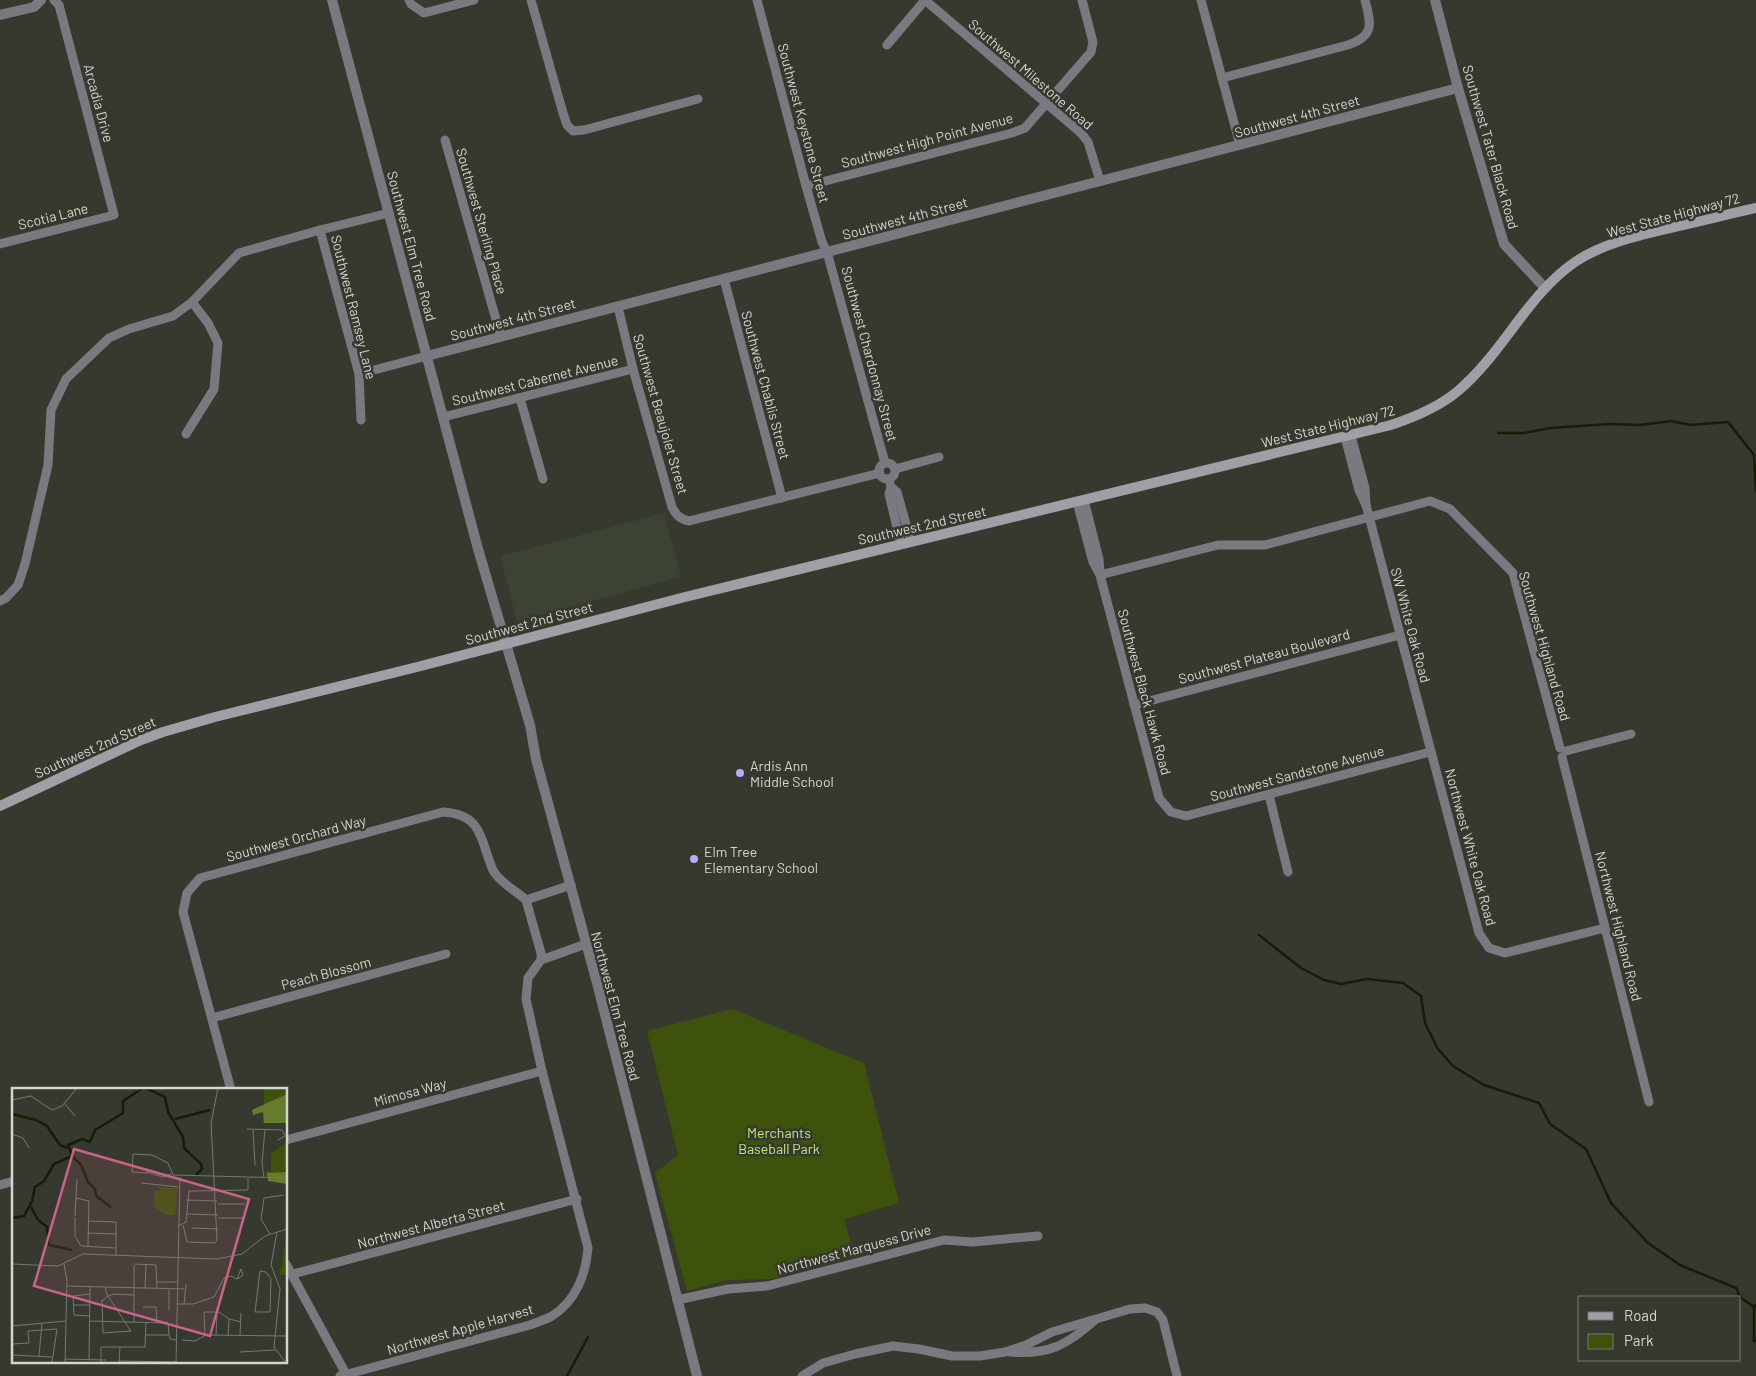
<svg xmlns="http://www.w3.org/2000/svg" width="1756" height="1376" font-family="Barlow,sans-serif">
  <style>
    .built { fill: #3c4332 }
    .green { fill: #3e520c }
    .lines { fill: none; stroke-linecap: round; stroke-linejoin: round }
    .stream { stroke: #161d05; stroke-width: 2.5 }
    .minor { stroke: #7a797f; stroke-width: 9 }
    .tertiary { stroke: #7a797f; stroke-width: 10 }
    .secondary { stroke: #a09fa8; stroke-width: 10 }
    .poi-dot { fill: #b7abf7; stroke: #35392e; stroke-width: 2 }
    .labels { text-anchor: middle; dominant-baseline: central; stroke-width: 5; stroke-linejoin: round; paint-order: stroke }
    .street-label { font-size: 14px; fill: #d3d6cf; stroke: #35392e }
    .poi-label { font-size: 14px; fill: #d3d6cf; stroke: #35392e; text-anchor: start }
    .park-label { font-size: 14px; fill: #c4e87c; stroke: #35392e }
    .inset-river { fill: none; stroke: #161d05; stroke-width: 2.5 }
    .inset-road { fill: none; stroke: #74786e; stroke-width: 1 }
    .view { fill: #c96489; fill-opacity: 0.15; stroke: #c96489; stroke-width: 2.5 }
    .inset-edge { fill: none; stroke: #d3d6cf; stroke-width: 2.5 }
  </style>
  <rect width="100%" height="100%" fill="#35392e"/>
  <path class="built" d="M664 513 681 577 517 621 500 556Z"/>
  <path class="green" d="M732 1009 864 1063 899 1203 844 1219 854 1255 770 1279 728 1280 687 1291 655 1173 678 1155 647 1031Z"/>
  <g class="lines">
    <g class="stream">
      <path d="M1498 433H1524L1550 428 1609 424 1640 425 1671 421 1690 425 1728 422 1754 455 1756 491"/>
      <path d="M1259 935 1301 968 1324 980 1341 984 1367 979 1403 983 1421 996 1425 1023 1438 1049 1453 1066 1484 1085 1539 1103 1550 1124 1586 1149 1611 1203 1648 1243 1680 1265 1736 1288 1740 1297 1754 1307"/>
      <path d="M1756 1305 1754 1307V1341H1756"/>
      <path d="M567 1376 588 1337"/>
    </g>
    <g class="minor">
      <path d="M409 0 411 4 424 13 474 0"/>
      <path d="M531 0 563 113 567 125 573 131 584 130 698 99"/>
      <path d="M757 0 806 186 822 242 827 252 885 463"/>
      <path d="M925 0 1081 133 1088 142 1100 181"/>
      <path d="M1201 0 1240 145"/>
      <path d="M887 45 925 0"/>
      <path d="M1222 78 1348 45C1375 36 1371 23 1365 0"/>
      <path d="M445 140 501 337"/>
      <path d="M806 186 1012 133 1025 128 1091 52 1093 42 1082 0"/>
      <path d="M320 230 359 374 361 420"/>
      <path d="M0 244 114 215 59 5 54 0"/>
      <path d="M724 279 782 498"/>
      <path d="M618 307 633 369 672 507C676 515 680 519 689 521L880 473"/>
      <path d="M359 374 427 356"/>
      <path d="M520 398 543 479"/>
      <path d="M443 417 633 369"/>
      <path d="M186 434 214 389 218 343 208 323 192 302"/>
      <path d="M1345 437 1359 490 1366 505 1365 488 1351 436"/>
      <circle cx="887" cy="471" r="8"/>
      <path d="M895 469 939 457"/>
      <path d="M889 479 891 487 897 492 911 542"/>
      <path d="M891 487 889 494 901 544"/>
      <path d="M1084 500 1099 559 1100 575 1159 798 1171 812 1186 816 1430 752"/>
      <path d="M1077 502 1093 562 1099 573"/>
      <path d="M1366 505 1479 933 1489 948 1505 953 1605 928"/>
      <path d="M1100 575 1218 545H1265L1430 501 1450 509 1513 573 1560 748"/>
      <path d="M0 601 6 598 18 585 25 564 48 465 51 410 66 379 109 338 129 329 173 316 192 302 239 253 320 230 389 213"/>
      <path d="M1134 705 1400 635"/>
      <path d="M1566 751 1631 734"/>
      <path d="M1562 757 1649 1102"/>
      <path d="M1269 795 1288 872"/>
      <path d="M526 900 541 953V960"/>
      <path d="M526 900 571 885"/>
      <path d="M212 1018 446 954"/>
      <path d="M231 1090 183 912 187 893 200 878 443 812C475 814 479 829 488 857 490 862 491 867 494 872 502 884 515 890 526 900"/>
      <path d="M286 1140 542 1071"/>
      <path d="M0 1185 14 1181"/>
      <path d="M286 1264 347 1376"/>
      <path d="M293 1274 577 1199"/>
      <path d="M677 1300 728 1289 767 1286 944 1240 973 1242 1038 1236"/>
      <path d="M1010 1352C1049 1355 1067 1345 1095 1320"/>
      <path d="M340 1376 530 1325C537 1322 545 1320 552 1316 576 1301 586 1274 588 1248L542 1071 526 999 528 978 541 960 586 944"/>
      <path d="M802 1376 823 1363 855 1354 893 1346 919 1349 952 1356H980L1005 1352 1026 1345 1052 1332 1130 1309 1145 1308 1157 1312 1163 1320 1177 1376"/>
    </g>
    <g class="tertiary">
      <path d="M332 0 478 549 530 725 536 759 597 983 697 1376"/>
      <path d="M1435 0 1458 88 1504 244 1545 288"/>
      <path d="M0 15 34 7 41 0"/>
      <path d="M427 356 1458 88"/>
    </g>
    <path class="secondary" d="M0 806 141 740 163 732 215 717 417 667 685 597 1391 425C1415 417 1439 407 1458 391 1503 353 1527 295 1575 262 1605 242 1641 235 1675 227 1702 221 1729 214 1756 208"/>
  </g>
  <g class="poi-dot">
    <circle cx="740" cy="773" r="5"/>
    <circle cx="694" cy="859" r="5"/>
  </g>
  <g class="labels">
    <g class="street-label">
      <text transform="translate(1031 74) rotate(41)">Southwest Milestone Road</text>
      <text transform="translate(99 103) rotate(75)">Arcadia Drive</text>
      <text transform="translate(1297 116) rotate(-15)">Southwest 4th Street</text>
      <text transform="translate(804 123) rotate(75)">Southwest Keystone Street</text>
      <text transform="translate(927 140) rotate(-15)">Southwest High Point Avenue</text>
      <text transform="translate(1491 147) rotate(74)">Southwest Tater Black Road</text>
      <text transform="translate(1673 215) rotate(-15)">West State Highway 72</text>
      <text transform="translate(53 216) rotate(-14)">Scotia Lane</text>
      <text transform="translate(905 218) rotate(-15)">Southwest 4th Street</text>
      <text transform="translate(482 221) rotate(74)">Southwest Sterling Place</text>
      <text transform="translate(412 246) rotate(75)">Southwest Elm Tree Road</text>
      <text transform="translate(354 307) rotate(76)">Southwest Ramsey Lane</text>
      <text transform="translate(513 319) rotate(-15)">Southwest 4th Street</text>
      <text transform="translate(870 354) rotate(75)">Southwest Chardonnay Street</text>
      <text transform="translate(535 380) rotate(-14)">Southwest Cabernet Avenue</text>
      <text transform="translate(766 385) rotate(75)">Southwest Chablis Street</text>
      <text transform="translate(661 414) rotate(74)">Southwest Beaujolet Street</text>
      <text transform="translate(1328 426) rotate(-14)">West State Highway 72</text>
      <text transform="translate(922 525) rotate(-13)">Southwest 2nd Street</text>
      <text transform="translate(529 623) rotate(-15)">Southwest 2nd Street</text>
      <text transform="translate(1411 625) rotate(75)">SW White Oak Road</text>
      <text transform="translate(1545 646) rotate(74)">Southwest Highland Road</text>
      <text transform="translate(1264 656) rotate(-15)">Southwest Plateau Boulevard</text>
      <text transform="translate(1145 692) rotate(75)">Southwest Black Hawk Road</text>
      <text transform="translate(95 747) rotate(-24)">Southwest 2nd Street</text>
      <text transform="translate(1297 773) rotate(-15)">Southwest Sandstone Avenue</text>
      <text transform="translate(296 838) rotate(-15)">Southwest Orchard Way</text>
      <text transform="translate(1471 847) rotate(75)">Northwest White Oak Road</text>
      <text transform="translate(1619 926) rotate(76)">Northwest Highland Road</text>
      <text transform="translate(326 973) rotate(-15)">Peach Blossom</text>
      <text transform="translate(616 1006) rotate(75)">Northwest Elm Tree Road</text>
      <text transform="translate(410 1092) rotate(-15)">Mimosa Way</text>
      <text transform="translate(431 1224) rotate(-15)">Northwest Alberta Street</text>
      <text transform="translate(854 1249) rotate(-15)">Northwest Marquess Drive</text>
      <text transform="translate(460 1329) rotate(-16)">Northwest Apple Harvest</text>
    </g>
    <g class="poi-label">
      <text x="750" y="765">Ardis Ann<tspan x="750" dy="16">Middle School</tspan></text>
      <text x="704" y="851">Elm Tree<tspan x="704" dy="16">Elementary School</tspan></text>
    </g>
    <g class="park-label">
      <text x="779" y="1132">Merchants<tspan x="779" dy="16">Baseball Park</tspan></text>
    </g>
  </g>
  <g transform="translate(12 1088)">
    <rect width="275" height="275" fill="#35392e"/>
    <path d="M252 0H275V35H251ZM275 55V89L254 88 253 84 259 83V65ZM148 99 166 100 163 127H153L142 118V103H148ZM275 146V187H267L270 175Z" fill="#3e520c"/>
    <path d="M275 6V35H252L251 24 241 27 240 22ZM275 84V96L256 93 255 85Z" fill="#647c2c"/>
    <path class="inset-river" d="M134 0 153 9 156 24 171 49 172 60 189 76 190 81 184 87M0 26 24 32 35 38 48 57 55 60M163 31 198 22M60 68 69 77 76 94 83 101 84 108 99 119M19 119 26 132 35 139 37 157 60 162M0 130 12 128 20 113 23 99 32 93 42 76 60 68 56 57 70 51 78 54 83 42 111 25V13L131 0"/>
    <path class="inset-road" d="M0 12 19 8 40 22 50 18 65 0M52 15 63 28M235 41 270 42 273 48 266 52M241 41 243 77M0 46 11 50 17 60M250 75 253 41M250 75 252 90M134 84 151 89 159 86M136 85 120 84 121 66 140 67 156 75 161 87M161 87 275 90M129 95 167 99M64 110 77 113 76 158M174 112 205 113M206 116H233M174 126 206 127M63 128 65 91M63 129V148L69 158 104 160M206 130H233M76 133 104 134V168M171 137 175 154 203 155 205 152 199 35 206 0M166 138 174 134 177 103 236 102V90M180 140 206 141M265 144 259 177 268 201 262 259 274 275M76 145 105 146M258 146 249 131 252 110 272 107M0 176 46 178 71 166 205 171 230 166 253 148 275 141M52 176 55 192 53 275M123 176 144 177 145 200M248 183 254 184 259 191 258 224H243ZM145 194H165M55 198 172 201M93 199 94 204 96 208 118 242 119 243 91 245 90 212H91L96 208 99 207 100 206 122 207M133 200 134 176M165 216H181L202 209 212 190 219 188 225 191 227 190 231 187 229 181 225 191M172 216 174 196M61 217H78M131 219H144L145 235M157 222V201M78 228 62 227 61 208 78 206M77 233 156 235 157 247M122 234V177M0 238 54 233M134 247H157L158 251 165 252M204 247 205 224M193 248 192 224H207L217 231 229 234M216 248 217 231M228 248 229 225M170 252 183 253 194 247 275 248M0 256 17 255 16 243 45 241 40 275M228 264 263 262M0 267 40 269M27 268 30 235M53 271 94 272M77 272 78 199M107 273 164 274M107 274 108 259M89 275V259H133L134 234M164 275 168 89"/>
    <path class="view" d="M62 61 237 111 198 248 22 198Z"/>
    <rect width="275" height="275" class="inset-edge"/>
  </g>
  <rect x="1578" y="1296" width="162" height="65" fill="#35392e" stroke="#74786e"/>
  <rect x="1588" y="1312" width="25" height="8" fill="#a09fa8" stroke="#74786e"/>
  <text x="1624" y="1321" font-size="15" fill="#d3d6cf">Road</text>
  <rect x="1588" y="1334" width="25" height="15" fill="#3e520c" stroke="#74786e"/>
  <text x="1624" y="1346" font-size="15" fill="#d3d6cf">Park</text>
</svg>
